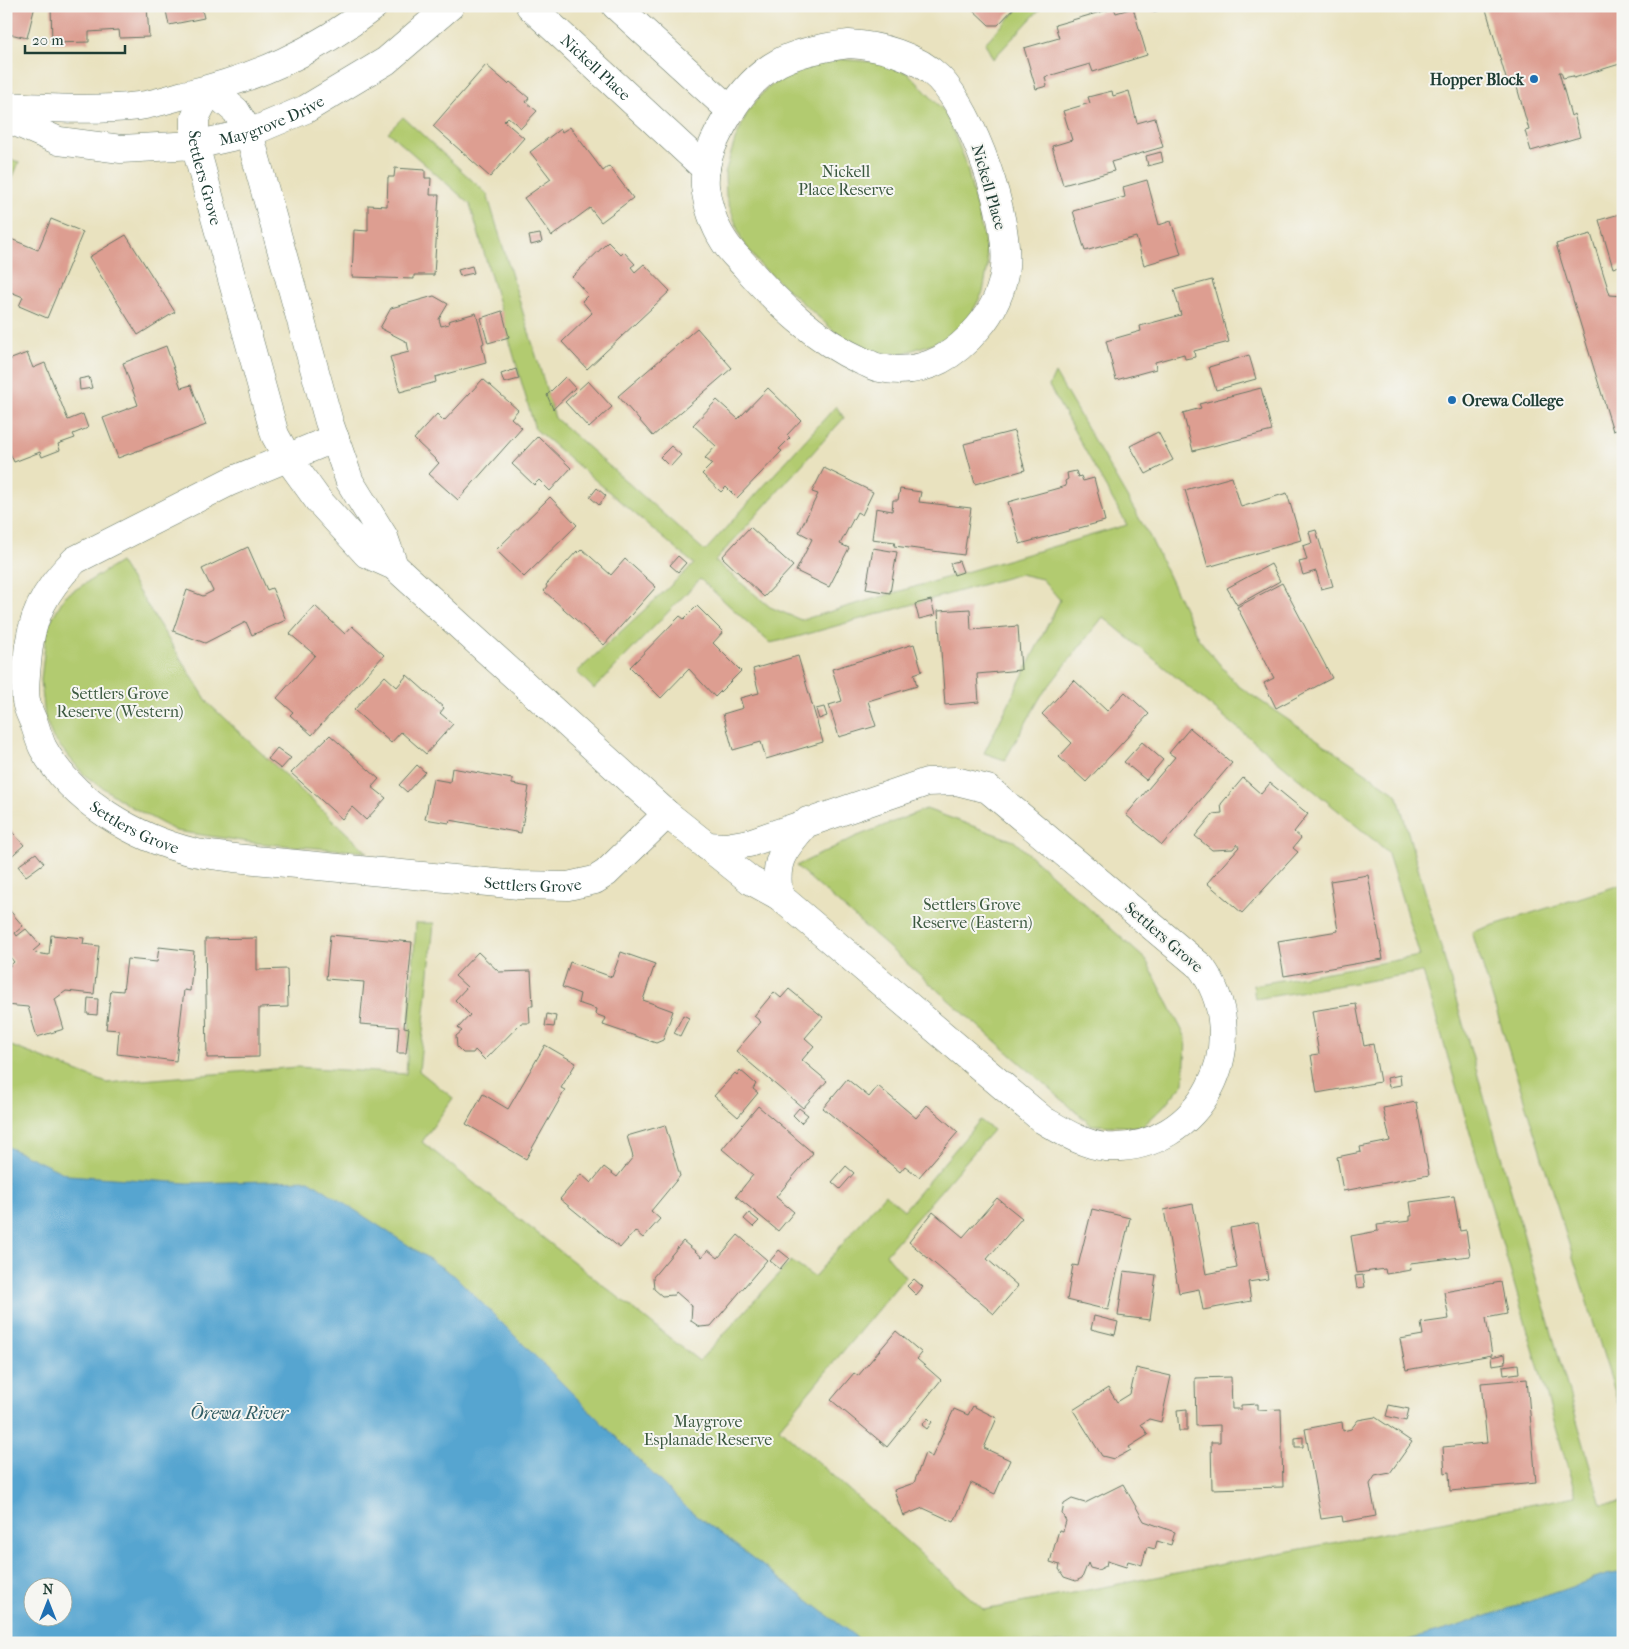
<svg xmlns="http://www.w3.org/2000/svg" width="1629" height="1649" font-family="'IM FELL French Canon',serif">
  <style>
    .green { fill: #b2cb70; stroke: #688452; fill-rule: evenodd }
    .water { fill: #57a5d0; stroke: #3b7182; fill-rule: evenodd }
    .building { fill: #dd9e91 }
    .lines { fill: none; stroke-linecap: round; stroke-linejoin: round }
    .minor-casing { stroke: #667765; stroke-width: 29 }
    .minor { stroke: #fff; stroke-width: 28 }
    .poi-dot { fill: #1f6fb2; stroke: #f6f6f2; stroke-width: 2 }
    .labels { text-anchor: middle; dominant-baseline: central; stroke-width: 4; stroke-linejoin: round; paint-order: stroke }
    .street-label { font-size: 16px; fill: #1f3d34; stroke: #f6f6f2 }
    .poi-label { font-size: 16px; font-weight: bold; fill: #1f3d34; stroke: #f6f6f2; text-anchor: end }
    .park-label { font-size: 16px; fill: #3c5940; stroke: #f6f6f2 }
    .water-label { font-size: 18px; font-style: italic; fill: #305c63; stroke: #f6f6f2 }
  </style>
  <rect width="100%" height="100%" fill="#f6f6f2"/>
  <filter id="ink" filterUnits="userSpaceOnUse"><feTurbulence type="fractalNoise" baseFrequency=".02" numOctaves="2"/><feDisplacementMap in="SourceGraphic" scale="10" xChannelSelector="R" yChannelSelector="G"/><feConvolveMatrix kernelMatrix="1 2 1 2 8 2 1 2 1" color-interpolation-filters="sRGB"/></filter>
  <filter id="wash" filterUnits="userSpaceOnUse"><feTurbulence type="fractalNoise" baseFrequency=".0096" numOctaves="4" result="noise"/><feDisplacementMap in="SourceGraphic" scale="20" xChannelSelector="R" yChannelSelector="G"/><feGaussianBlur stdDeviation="1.12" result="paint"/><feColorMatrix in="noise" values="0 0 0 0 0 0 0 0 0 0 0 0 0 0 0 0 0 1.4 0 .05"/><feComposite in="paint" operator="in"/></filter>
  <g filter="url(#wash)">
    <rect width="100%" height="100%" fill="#e9e2bf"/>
    <g class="green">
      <path d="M1021 6H1043L993 59 985 43Z"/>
      <path d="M838 59 875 62 908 73 945 112 965 160 984 238 988 265 983 292 968 320 949 338 901 354 880 353 843 339 759 264 741 239 726 196 725 173 735 140 748 111 764 91 785 76 809 65Z"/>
      <path d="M403 117 487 194 555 418 705 551 836 406 844 418 715 561 770 607 801 620 1127 525 1049 386 1055 373 1150 537 1198 638 1237 685 1397 794 1601 1504 1623 1502V1643H6V1044L107 1083 297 1067 406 1074 416 923H434L419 1071 453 1098 422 1142 699 1361 791 1261 814 1277 885 1194 904 1210 980 1120 993 1130 886 1254 905 1277 779 1428 984 1610 1576 1496 1423 972 1255 999 1253 985 1420 956 1387 851 1103 617 1041 696 1005 760 984 753 1060 600 1042 579 1020 574 797 637 770 643 700 579 594 689 577 672 694 564 535 429 470 204 388 132ZM32 1586H62V1616H32Z"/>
      <path d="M6 158 19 162 6 194Z"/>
      <path d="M120 562 209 704 367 852 255 843 176 831 128 805 84 775 53 738 45 718 41 680 47 627 65 596Z"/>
      <path d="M926 809 1014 841 1146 960 1186 1038 1184 1083 1161 1109 1142 1127 1091 1125 796 866 855 837Z"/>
      <path d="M1623 884V1418L1472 932Z"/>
    </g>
    <g class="water">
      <path d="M6 1146 68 1175 188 1183 309 1180 455 1276 687 1508 864 1643H6ZM32 1586H62V1616H32Z"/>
      <path d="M1623 1572V1643H1398L1452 1628 1606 1575Z"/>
    </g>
    <g id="blocks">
      <g class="building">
        <path d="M6 6H35L27 38 6 33Z"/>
        <path d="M51 6H147L149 37 120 38 119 30 89 32V42L52 43Z"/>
        <path d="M165 6H201L204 18 169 25Z"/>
        <path d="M969 6H1016L998 25H989Z"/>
        <path d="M1152 6H1162L1163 9 1153 12Z"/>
        <path d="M1485 6H1623V63L1574 78 1573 76 1563 78 1561 72H1559L1571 116 1574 114 1580 137 1531 151 1525 131 1529 130 1515 80 1507 82Z"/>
        <path d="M1114 8 1116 13 1133 8 1147 55 1093 72 1090 64 1045 77 1047 86 1036 89 1024 48 1059 38 1055 25Z"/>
        <path d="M486 65 508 84 510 82 529 98 526 102 537 111 521 128 508 117 504 121 524 138 490 177 433 126Z"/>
        <path d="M1112 91 1113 96 1129 91 1137 123 1155 118 1163 147 1111 162 1114 171 1063 185 1052 146 1072 140 1063 111 1090 103 1088 97Z"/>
        <path d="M570 127 603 171 609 166 633 198 601 222 590 208 552 236 524 198 551 179 530 152 560 129 562 132Z"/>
        <path d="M1161 152 1163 162 1148 166 1146 156Z"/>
        <path d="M395 168 425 170V178H431L430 195H439L434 275H414V279L352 277 354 230 368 231V205L387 206 388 177H394Z"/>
        <path d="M1147 180 1159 225 1171 221 1181 254 1144 265 1136 237 1085 251 1073 211 1125 197 1123 187Z"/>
        <path d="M1623 213V265L1613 268 1599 220Z"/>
        <path d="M51 219 83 232 47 318 19 306 23 297 6 290V237L38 250Z"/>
        <path d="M540 234 542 242 531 245 529 236Z"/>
        <path d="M1591 234 1610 295 1623 296V428L1613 431 1556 244Z"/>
        <path d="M126 235 175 312 138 335 89 257Z"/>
        <path d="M608 242 621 255 624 252 635 264 631 267 635 272 644 264 670 291 587 369 562 342 592 313 582 301 588 295 572 277Z"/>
        <path d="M472 266 474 273 460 276 458 270Z"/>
        <path d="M1212 280 1229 342 1194 351 1195 357 1185 359 1184 354 1155 362 1156 369 1116 380 1106 341 1141 331 1140 326 1181 315 1174 290Z"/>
        <path d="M434 296 448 304 439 319 441 326 449 324 448 321 476 313 484 343 482 344 486 363 435 377 436 382 400 392 390 357 409 352 407 342 380 328 391 308Z"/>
        <path d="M502 311 509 337 488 343 481 318Z"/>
        <path d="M697 328 732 368 653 436 618 396Z"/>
        <path d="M166 346 181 388 191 385 206 425 118 458 103 418 138 405 123 363Z"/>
        <path d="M27 353 33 368 45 363 68 420 83 414 88 428 73 434 75 438 58 444 60 450 42 457 40 452 14 462 6 444V377L9 376 6 361Z"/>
        <path d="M1249 355 1256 379 1216 390 1209 367Z"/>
        <path d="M516 369 519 379 504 383 501 374Z"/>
        <path d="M89 377 92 388 80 390 79 379Z"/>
        <path d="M565 377 575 388 553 409 547 395Z"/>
        <path d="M483 379 518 410 511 418 522 428 458 500 429 474 439 463 414 439 437 414 444 421Z"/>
        <path d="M588 381 612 407 589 428 565 402Z"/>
        <path d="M768 388 801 420 787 435 790 438 779 449 782 451 737 498 726 487 721 492 702 474 712 464 705 458 716 446 693 425 717 400 738 419Z"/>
        <path d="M1261 388 1272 431 1193 451 1183 413 1201 408 1199 404Z"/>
        <path d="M1014 431 1025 470 975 484 964 444Z"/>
        <path d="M1158 432 1173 460 1146 474 1130 446Z"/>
        <path d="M538 436 571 468 550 491 539 480 534 485 512 464Z"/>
        <path d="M671 446 681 455 670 467 660 457Z"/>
        <path d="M824 468 873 492 862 515 857 512 840 544 849 548 829 587 796 571 812 539 799 532 818 494 812 492Z"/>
        <path d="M1076 471 1078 477 1081 476 1083 481 1094 478 1105 521 1020 544 1008 502 1066 486 1065 481 1068 479 1067 473Z"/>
        <path d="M1232 477 1241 507 1287 493 1301 540 1208 567 1185 490Z"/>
        <path d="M597 488 606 496 599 505 590 497Z"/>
        <path d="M900 489 921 492 919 502 971 508 964 555 894 546 895 542 872 539 876 508 892 511 893 500H898Z"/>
        <path d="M550 497 577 525 524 577 496 550Z"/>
        <path d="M750 527 793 566 764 597 722 557Z"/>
        <path d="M1316 530 1333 586 1321 589 1316 571 1303 575 1299 562 1307 560 1303 546 1312 543 1309 532Z"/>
        <path d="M248 547 267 590 272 588 286 620 252 635 246 622 205 643 173 631 187 590 203 596 213 591 202 569Z"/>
        <path d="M873 548 897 552 890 593 866 589Z"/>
        <path d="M582 549 611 575 625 559 656 587 604 645 544 591 547 587 546 585 577 551 578 553Z"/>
        <path d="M678 556 686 563 678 572 670 565Z"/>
        <path d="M959 561 963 572 954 575 950 563Z"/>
        <path d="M1271 564 1280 581 1237 605 1227 588Z"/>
        <path d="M1282 583 1332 678 1276 708 1264 683 1274 678 1237 607Z"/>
        <path d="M931 600 935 615 919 619 915 604Z"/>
        <path d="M315 606 345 634 352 626 384 655 312 735 290 715 293 712 277 698 315 655 290 634Z"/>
        <path d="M697 606 723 632 713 643 741 671 715 697 689 669 661 698 630 667 680 616 684 619Z"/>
        <path d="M970 609 971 630 1018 626 1021 670 977 674 979 702 945 705 938 611Z"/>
        <path d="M914 644 922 671 914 674 917 686 868 701 876 726 839 737 829 705 842 701 832 669Z"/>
        <path d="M798 656 823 742 766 759 761 742 733 750 723 714 743 708 740 698 759 693 753 669Z"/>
        <path d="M407 675 444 708 440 713 453 724 426 754 401 732 391 743 354 710 385 676 397 687Z"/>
        <path d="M1074 680 1107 711 1125 692 1149 714 1086 782 1059 757 1072 743 1042 714Z"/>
        <path d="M824 707 827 716 819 719 816 709Z"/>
        <path d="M1190 728 1232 763 1162 845 1126 815 1175 757 1169 753Z"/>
        <path d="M330 735 379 779 372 787 386 798 366 820 352 807 342 819 291 773Z"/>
        <path d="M1142 742 1163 760 1146 780 1124 762Z"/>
        <path d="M277 748 291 758 281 769 268 759Z"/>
        <path d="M417 765 425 772 407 792 399 785Z"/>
        <path d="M452 768 512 779V784L529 787 521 833 450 820 449 823 425 819 433 779 450 782Z"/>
        <path d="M1243 778 1261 794 1270 783 1308 814 1294 832 1301 838 1293 848 1298 852 1242 913 1207 883 1239 847 1237 844 1233 849 1212 850 1195 836 1213 814 1222 813 1221 804Z"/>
        <path d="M6 825 24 845 6 861Z"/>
        <path d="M36 853 44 863 26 876 18 866Z"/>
        <path d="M1368 875 1383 959 1284 976 1278 941 1338 931 1330 881Z"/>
        <path d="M6 906 23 926 15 933 17 936 26 929 40 945 33 951 35 953 49 955 51 935 84 938 83 944 99 946 94 994 66 991 55 999 64 1029 37 1037 28 1007 6 1005V969L14 962 6 952Z"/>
        <path d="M330 935 412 942 404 1027 409 1028 406 1053H397L399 1027 360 1024 364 982 326 979Z"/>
        <path d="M257 938V970L287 969 288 1007 259 1008V1057L207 1058 205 939Z"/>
        <path d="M159 947 194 951 190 991 184 990 176 1061 117 1054 119 1030 106 1029 111 990 123 991 127 959 157 962Z"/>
        <path d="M478 952 499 972 531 971 533 1006H529L530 1023H521L485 1060 475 1050 473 1053H463L457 1047 456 1036 462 1031 458 1028 470 1015 455 1000 467 987 455 976Z"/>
        <path d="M621 952 655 964 643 1000 673 1011 663 1040 656 1043 603 1025 606 1018 595 1014 596 1009 578 1003 580 994 562 987 570 962 612 977Z"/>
        <path d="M789 989 823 1017 805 1038 814 1046 802 1060 827 1081 803 1108 736 1051 761 1022 754 1016 774 992 781 998Z"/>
        <path d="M88 998 98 999 97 1015 87 1014Z"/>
        <path d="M1356 1004 1364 1046 1373 1044 1380 1082 1317 1093 1311 1055 1319 1054 1312 1011Z"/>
        <path d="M547 1014 556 1016 554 1027 545 1026Z"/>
        <path d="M683 1015 689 1018 680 1036 674 1033Z"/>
        <path d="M545 1045 576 1063 561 1088 565 1090 526 1159 466 1124 483 1094 508 1109Z"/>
        <path d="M740 1070 756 1084 753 1089 758 1093 738 1117 714 1096 735 1073 737 1075Z"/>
        <path d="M1400 1075 1401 1085 1389 1087 1387 1078Z"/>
        <path d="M847 1079 869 1097 878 1086 916 1118 927 1105 958 1132 919 1177 905 1166 900 1172 823 1108Z"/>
        <path d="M1416 1102 1429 1175 1343 1191 1337 1157 1361 1152 1360 1147 1390 1141 1383 1108Z"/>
        <path d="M758 1106 813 1153 776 1197 794 1212 778 1231 736 1196 753 1175 722 1149Z"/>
        <path d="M799 1108 808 1115 801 1123 793 1115Z"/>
        <path d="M665 1125 680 1176 651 1211 660 1219 643 1238 635 1231 620 1248 560 1199 581 1174 591 1183 604 1167 617 1177 633 1157 627 1136Z"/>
        <path d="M846 1166 854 1173 840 1189 832 1182Z"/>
        <path d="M1454 1196 1460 1231 1466 1230 1470 1256 1410 1263 1411 1270 1386 1274 1385 1269 1357 1273 1351 1236 1378 1231 1377 1225 1410 1221V1216H1412L1410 1202Z"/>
        <path d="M997 1198 1022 1218 987 1259 1018 1286 994 1314 909 1242 933 1212 963 1237Z"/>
        <path d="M1193 1204 1206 1274 1237 1268 1230 1228 1258 1223 1268 1279 1248 1282 1251 1301 1203 1310 1199 1289 1179 1293 1164 1210Z"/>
        <path d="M1092 1209 1130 1218 1108 1310 1067 1300 1073 1265 1078 1266Z"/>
        <path d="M749 1213 759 1221 753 1227 744 1219Z"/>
        <path d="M738 1235 767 1260 711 1326 700 1327 691 1321 692 1306 676 1292 674 1295 662 1296 654 1289 653 1277 683 1241 702 1257 708 1250 718 1258Z"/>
        <path d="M779 1250 789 1258 780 1269 770 1261Z"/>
        <path d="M1124 1271 1156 1275 1150 1320 1118 1316Z"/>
        <path d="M1363 1275 1365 1287 1357 1288 1355 1276Z"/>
        <path d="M914 1279 923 1287 916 1295 907 1286Z"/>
        <path d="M1501 1282 1507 1314 1486 1318 1492 1355 1406 1370 1400 1339 1423 1335 1421 1323 1449 1319 1444 1292Z"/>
        <path d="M1094 1316 1118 1322 1115 1335 1091 1329Z"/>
        <path d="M896 1331 922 1353 917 1359 941 1380 887 1447 831 1400 854 1373 858 1376Z"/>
        <path d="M1505 1354 1506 1363 1492 1365 1491 1357Z"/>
        <path d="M1518 1364 1519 1373 1504 1375 1503 1366Z"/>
        <path d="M1136 1368 1171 1376 1161 1422 1149 1419 1141 1424 1148 1435 1129 1447 1131 1450 1122 1455 1114 1459 1102 1456 1073 1410 1108 1388 1117 1402 1130 1394Z"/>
        <path d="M1231 1377 1232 1409H1241V1405L1258 1404V1410L1281 1409 1283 1487 1212 1489 1211 1442H1220V1425L1196 1426 1195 1378Z"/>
        <path d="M1527 1379 1536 1483 1450 1491 1449 1472 1445 1473 1443 1447 1487 1443 1481 1383Z"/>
        <path d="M1389 1405 1409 1409 1406 1421 1386 1416Z"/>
        <path d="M973 1406 997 1418 984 1448 1010 1460 995 1494 971 1483 954 1522 923 1508 903 1516 894 1490 914 1483 925 1453 932 1457 954 1409 968 1415Z"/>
        <path d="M1187 1409V1431H1179L1177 1410Z"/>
        <path d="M1375 1417 1412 1442 1390 1473 1375 1476 1370 1484 1376 1516 1343 1522 1342 1516 1321 1519 1305 1429 1342 1422 1343 1431 1351 1429 1358 1420Z"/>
        <path d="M928 1418 932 1422 927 1429 922 1425Z"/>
        <path d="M1303 1437V1447H1295V1438Z"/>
        <path d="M1123 1484 1144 1521 1175 1532 1171 1545 1157 1541 1155 1549 1147 1547 1142 1565 1128 1561 1126 1567 1107 1561 1106 1566 1098 1570 1090 1568 1088 1563 1082 1578 1076 1581 1064 1577 1059 1569 1060 1565 1050 1562 1059 1530 1063 1531 1066 1521 1062 1514 1064 1504 1072 1499 1085 1503Z"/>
      </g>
    </g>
  </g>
  <g filter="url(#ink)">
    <use href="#blocks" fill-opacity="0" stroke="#667765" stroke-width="1"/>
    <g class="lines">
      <g class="minor-casing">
        <g id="minor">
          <path id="s1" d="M530 6 706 169"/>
          <path d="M616 6 731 111"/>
          <path d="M849 44C880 46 916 55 939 78 973 113 1010 217 1005 267 1003 289 993 311 978 328 953 358 921 376 880 368 874 367 868 363 862 361 816 340 779 305 746 267 739 259 730 251 724 241 714 226 707 204 705 186 703 159 716 136 729 114 759 63 792 51 849 44Z"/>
          <path d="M6 106C50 108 95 111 139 106 154 104 169 99 184 95 257 78 315 52 374 6"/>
          <path id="s2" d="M6 118 59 141 121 149 195 145 249 133 306 109 386 61 450 6"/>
          <path id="s3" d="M335 438 229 482 75 560C44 591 30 618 27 663 26 675 24 689 26 701 27 708 31 716 34 723 37 731 39 740 43 748 72 801 135 838 193 852 206 855 221 856 234 858L519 885 568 886 595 880 606 873 667 814"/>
          <path id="s4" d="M394 566 384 537 350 482 329 422 249 133 236 111 210 89 195 118V145L275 435 287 457 318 500 367 554 394 566 667 814 750 880 779 896"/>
          <path d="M707 846 726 847 749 843 927 782 956 781 988 789 1201 967C1256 1042 1201 1153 1106 1147 1084 1145 1062 1131 1043 1120L779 896C773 857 785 849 808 821"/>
        </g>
      </g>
      <use href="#minor" class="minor"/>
    </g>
  </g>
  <g class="poi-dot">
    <circle cx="1534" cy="79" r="5"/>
    <circle cx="1452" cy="400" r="5"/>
  </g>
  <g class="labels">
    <g class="street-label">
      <text stroke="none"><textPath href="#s1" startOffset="90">Nickell Place</textPath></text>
      <text stroke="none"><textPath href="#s2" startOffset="275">Maygrove Drive</textPath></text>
      <text stroke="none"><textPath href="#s4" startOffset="612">Settlers Grove</textPath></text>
      <text transform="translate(989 187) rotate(74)">Nickell Place</text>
      <text stroke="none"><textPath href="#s3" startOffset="616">Settlers Grove</textPath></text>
      <text stroke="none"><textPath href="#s3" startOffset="1021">Settlers Grove</textPath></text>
      <text transform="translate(1164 937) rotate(41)">Settlers Grove</text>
    </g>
    <g class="poi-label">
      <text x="1524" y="79">Hopper Block</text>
      <text x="1462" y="400" text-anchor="start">Orewa College</text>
    </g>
    <g class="park-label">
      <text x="846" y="171">Nickell<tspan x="846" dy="18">Place Reserve</tspan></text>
      <text x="120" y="693">Settlers Grove<tspan x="120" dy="18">Reserve (Western)</tspan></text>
      <text x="972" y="904">Settlers Grove<tspan x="972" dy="18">Reserve (Eastern)</tspan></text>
      <text x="708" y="1421">Maygrove<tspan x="708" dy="18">Esplanade Reserve</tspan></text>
    </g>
    <g class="water-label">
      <text x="239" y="1413">Ōrewa River</text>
    </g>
  </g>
  <rect width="1629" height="1649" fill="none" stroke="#f6f6f2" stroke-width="25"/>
  <g transform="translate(48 1602)"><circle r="24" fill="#f6f6f2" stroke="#a0aca6"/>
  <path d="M0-4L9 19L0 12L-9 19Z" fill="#1f6fb2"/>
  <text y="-8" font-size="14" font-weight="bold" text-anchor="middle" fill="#1f3d34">N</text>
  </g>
  <path d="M25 45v8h100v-8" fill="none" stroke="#1f3d34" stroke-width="2.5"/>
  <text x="32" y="45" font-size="15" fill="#1f3d34" stroke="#f6f6f2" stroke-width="4" paint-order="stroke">20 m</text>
</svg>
